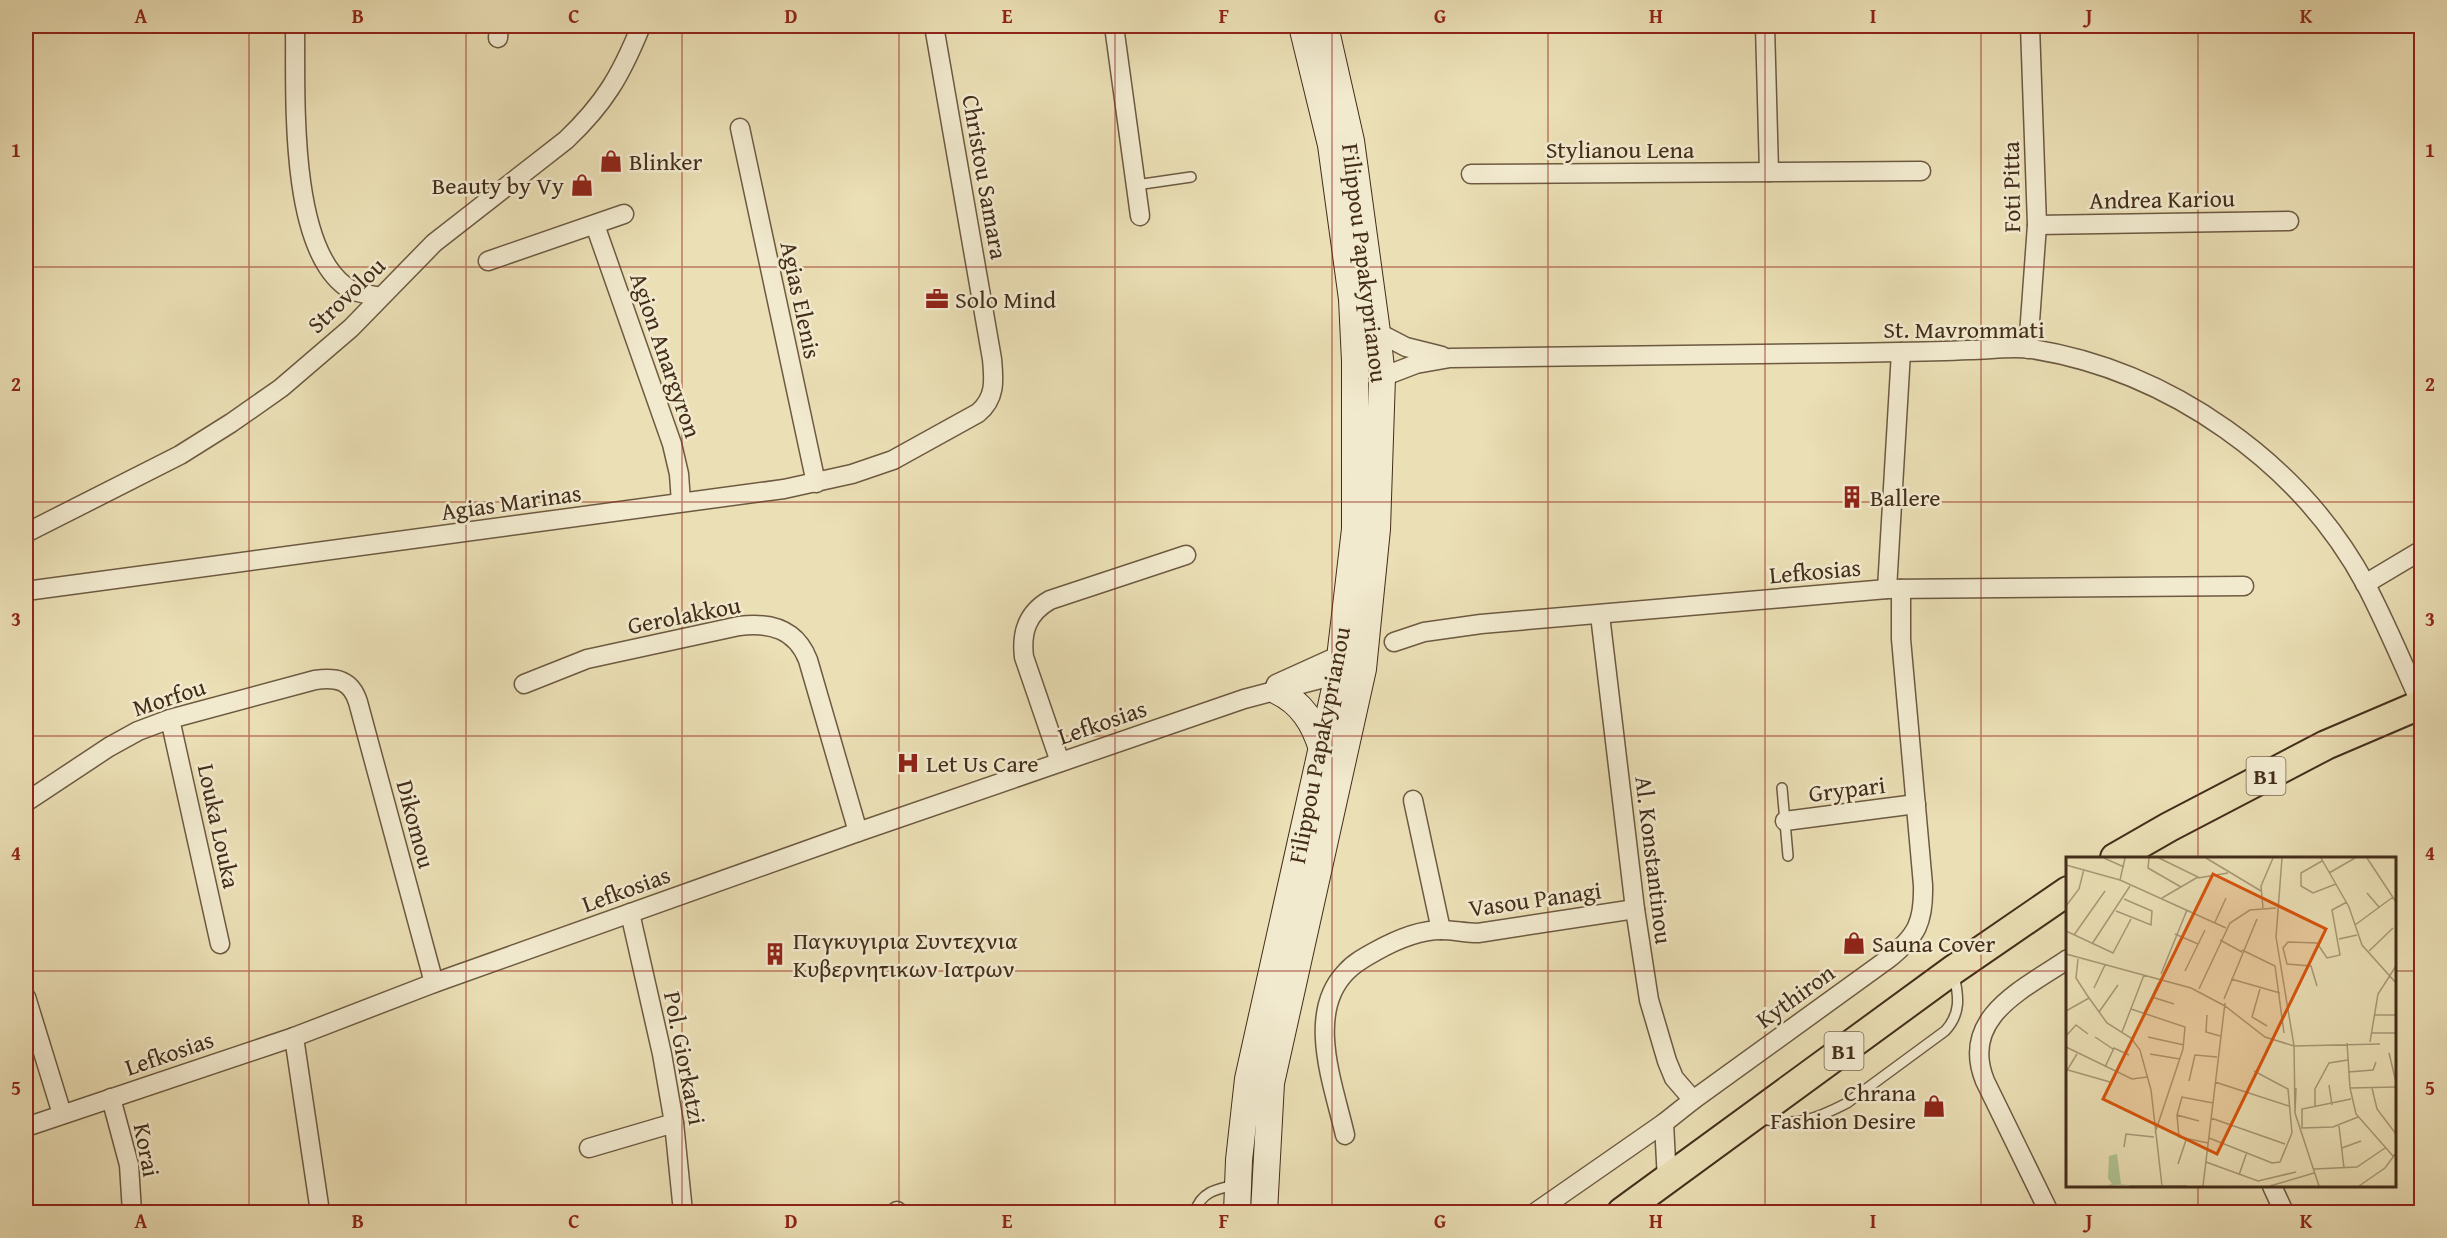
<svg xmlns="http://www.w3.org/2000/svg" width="2447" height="1238" font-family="'Gentium Book Plus',serif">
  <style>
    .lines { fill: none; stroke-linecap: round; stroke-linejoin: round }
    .service-casing { stroke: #6d5a41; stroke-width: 12 }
    .minor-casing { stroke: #6d5a41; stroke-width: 21 }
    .secondary-casing { stroke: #432d1a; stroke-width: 28 }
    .primary-casing { stroke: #432d1a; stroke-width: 32 }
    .service { stroke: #f2eacf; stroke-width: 9 }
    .minor { stroke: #f2eacf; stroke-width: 18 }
    .secondary { stroke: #f2eacf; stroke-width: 26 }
    .primary { stroke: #ebdfb5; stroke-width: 28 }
    .grid { fill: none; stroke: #8f2418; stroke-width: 1.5; stroke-opacity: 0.55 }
    .labels { text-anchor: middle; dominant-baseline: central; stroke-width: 5; stroke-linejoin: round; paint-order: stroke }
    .shield { fill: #f2eacf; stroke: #786650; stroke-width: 1.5 }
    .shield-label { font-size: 22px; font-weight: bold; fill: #432d1a }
    .street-label { font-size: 24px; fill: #432d1a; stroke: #f2eacf }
    .poi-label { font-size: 24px; fill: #432d1a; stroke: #f2eacf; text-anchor: start }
    .inset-road { fill: none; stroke: #a89877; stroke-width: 1.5 }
    .view { fill: #d8550d; fill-opacity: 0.15; stroke: #d8550d; stroke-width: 3 }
    .inset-edge { fill: none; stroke: #432d1a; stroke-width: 3 }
    .neatline { fill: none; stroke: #8f2418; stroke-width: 2 }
    .grid-label { font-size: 20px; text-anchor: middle; font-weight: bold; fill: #8f2418 }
  </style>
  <rect width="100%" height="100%" fill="#ebdfb5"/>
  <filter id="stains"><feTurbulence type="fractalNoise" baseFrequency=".00333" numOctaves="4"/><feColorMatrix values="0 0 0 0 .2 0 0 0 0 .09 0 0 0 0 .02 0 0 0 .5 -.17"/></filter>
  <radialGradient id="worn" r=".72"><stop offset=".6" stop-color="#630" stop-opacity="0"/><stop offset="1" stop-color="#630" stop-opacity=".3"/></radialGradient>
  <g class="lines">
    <g class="service-casing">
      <g id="service">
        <path d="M1136 185 1191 177"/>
        <path d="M1782 788 1788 856"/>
        <path d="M1759 1118C1794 1128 1816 1119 1847 1103L1945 1031C1961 1014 1959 997 1954 975"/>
        <path d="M1195 1212C1201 1192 1216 1189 1235 1185"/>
      </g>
    </g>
    <g class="minor-casing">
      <g id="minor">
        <path d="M295 26C296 92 288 243 345 286 353 293 369 294 380 297"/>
        <path d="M1114 26 1140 216"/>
        <path d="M1765 26 1769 172"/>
        <path d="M498 38 499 26"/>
        <path d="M740 128 816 483"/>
        <path d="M1471 174 1921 171"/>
        <path d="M595 225 672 444 679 474 681 502"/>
        <path d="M2037 225 2289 221"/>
        <path d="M488 261 624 214"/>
        <path d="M1377 332 1406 347 1442 356"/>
        <path d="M2028 349 2037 225 2030 26"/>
        <path d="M1382 377 1416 364 1450 358C1581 356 1712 354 1844 353 1886 352 1927 352 1969 350 1989 350 2012 346 2032 349 2169 371 2300 462 2366 585 2386 623 2403 664 2421 704"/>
        <path d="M26 533 180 455 231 423 281 388 351 328 434 243 566 140C605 103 621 75 641 26"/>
        <path d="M2365 584 2422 550"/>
        <path d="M1887 589 1901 352"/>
        <path d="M26 591 784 489 852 474 893 460 978 413C996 398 994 380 992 359L934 26"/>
        <path d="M1600 615 1635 909 1649 1000 1667 1061 1674 1078 1693 1100"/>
        <path d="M1394 642 1424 632 1481 624 1887 589 2244 586"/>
        <path d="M524 684 587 659 739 626C770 622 796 629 808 660L858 832"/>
        <path d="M1276 684 1349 651"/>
        <path d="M170 719 220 944"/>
        <path d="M1060 762 1024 657C1021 632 1027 613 1050 600L1186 555"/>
        <path d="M1413 800 1441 930"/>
        <path d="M26 802 109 747 138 731 170 719 315 680C337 677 351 680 358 702L434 983"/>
        <path d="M1785 821 1916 804"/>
        <path d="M630 913 662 1054 674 1123 683 1212"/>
        <path d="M26 997 62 1114"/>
        <path d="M294 1037 320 1212"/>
        <path d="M111 1098 129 1165 132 1212"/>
        <path d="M1664 1123 1667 1181"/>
        <path d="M26 1127 294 1037 434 983 858 832 1244 699 1347 672"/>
        <path d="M1345 1135C1334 1086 1305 1014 1346 972 1354 963 1365 957 1376 951 1394 941 1420 930 1441 930 1454 930 1465 933 1478 933L1635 909"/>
        <path d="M589 1148 674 1123"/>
        <path d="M2272 1186 2284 1212"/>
        <path d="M896 1212 897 1211"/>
        <path d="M1536 1212 1664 1123 1693 1100 1888 959C1917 936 1924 922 1923 885L1901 639V589"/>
        <path d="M2049 1212 1985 1081C1959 1017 2024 989 2068 959"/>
      </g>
    </g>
    <g class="secondary-casing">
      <g id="secondary">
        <path d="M1277 691C1302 703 1314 723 1322 749"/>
        <path d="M1237 1212 1239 1160 1248 1079 1338 675 1355 529V361L1352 299 1331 145 1302 26"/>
        <path d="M1264 1212 1271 1083 1363 669 1377 529 1382 377 1377 332 1351 141 1325 26"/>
      </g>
    </g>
    <g class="primary-casing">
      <g id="primary">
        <path d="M2115 858 2169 827 2326 745 2422 704"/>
        <path d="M1622 1212 1953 970 2068 891"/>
      </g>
    </g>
    <use href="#service" class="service"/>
    <use href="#minor" class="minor"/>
    <use href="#secondary" class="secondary"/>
    <use href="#primary" class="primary"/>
  </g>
  <path class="grid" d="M249 26V1212M466 26V1212M682 26V1212M899 26V1212M1115 26V1212M1332 26V1212M1548 26V1212M1765 26V1212M1981 26V1212M2198 26V858M26 267H2422M26 502H2422M26 736H2422M26 971H2068M2394 971H2422M2198 1186V1212"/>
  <defs>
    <g id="shop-bare" transform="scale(1.8)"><path d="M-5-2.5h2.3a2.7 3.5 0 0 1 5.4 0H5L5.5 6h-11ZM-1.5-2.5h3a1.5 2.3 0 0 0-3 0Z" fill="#8f2418" stroke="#f2eacf" stroke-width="2.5" paint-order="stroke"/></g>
    <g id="office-bare" transform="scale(1.8)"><path d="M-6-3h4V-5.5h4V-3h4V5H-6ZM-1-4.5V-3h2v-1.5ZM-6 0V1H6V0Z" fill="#8f2418" stroke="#f2eacf" stroke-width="2.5" paint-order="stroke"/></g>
    <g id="building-bare" transform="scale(1.8)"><path d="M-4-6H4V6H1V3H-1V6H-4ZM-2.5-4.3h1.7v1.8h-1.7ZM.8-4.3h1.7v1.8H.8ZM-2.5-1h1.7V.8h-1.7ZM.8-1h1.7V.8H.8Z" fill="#8f2418" stroke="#f2eacf" stroke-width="2.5" paint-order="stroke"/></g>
    <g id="hospital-bare" transform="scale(1.8)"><path d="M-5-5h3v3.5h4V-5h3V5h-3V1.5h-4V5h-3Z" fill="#8f2418" stroke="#f2eacf" stroke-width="2.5" paint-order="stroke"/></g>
  </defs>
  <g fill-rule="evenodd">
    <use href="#shop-bare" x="611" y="161"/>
    <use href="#shop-bare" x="582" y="185"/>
    <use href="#office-bare" x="937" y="299"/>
    <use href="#building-bare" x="1852" y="497"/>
    <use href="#hospital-bare" x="908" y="763"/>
    <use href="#shop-bare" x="1854" y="943"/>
    <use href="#building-bare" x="775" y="954"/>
    <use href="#shop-bare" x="1934" y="1106"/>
  </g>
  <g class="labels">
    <g class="shield">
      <rect x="2246.5" y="757" width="39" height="38" rx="4.5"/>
      <rect x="1824.5" y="1032" width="39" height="38" rx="4.5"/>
    </g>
    <g class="shield-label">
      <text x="2266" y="776">B1</text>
      <text x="1844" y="1051">B1</text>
    </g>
    <g class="street-label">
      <text x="1620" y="149">Stylianou Lena</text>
      <text transform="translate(985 177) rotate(80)">Christou Samara</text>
      <text transform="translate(2011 187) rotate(-91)">Foti Pitta</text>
      <text transform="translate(2162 199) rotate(-1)">Andrea Kariou</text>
      <text transform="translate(1365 263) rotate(83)">Filippou Papakyprianou</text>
      <text transform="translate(346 295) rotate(-44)">Strovolou</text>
      <text transform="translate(801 300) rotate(78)">Agias Elenis</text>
      <text x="1964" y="329">St. Mavrommati</text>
      <text transform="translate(666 355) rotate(71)">Agion Anargyron</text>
      <text transform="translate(511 502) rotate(-8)">Agias Marinas</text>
      <text transform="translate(1815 571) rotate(-5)">Lefkosias</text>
      <text transform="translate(684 615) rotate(-11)">Gerolakkou</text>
      <text transform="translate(169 697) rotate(-18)">Morfou</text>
      <text transform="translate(1102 722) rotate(-19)">Lefkosias</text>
      <text transform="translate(1319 745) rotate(-79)">Filippou Papakyprianou</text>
      <text transform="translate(1847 789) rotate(-7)">Grypari</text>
      <text transform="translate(416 824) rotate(75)">Dikomou</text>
      <text transform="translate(219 826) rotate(78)">Louka Louka</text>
      <text transform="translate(1654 860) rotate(83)">Al. Konstantinou</text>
      <text transform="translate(626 889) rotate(-20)">Lefkosias</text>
      <text transform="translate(1535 899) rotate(-8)">Vasou Panagi</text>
      <text transform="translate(1795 996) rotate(-36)">Kythiron</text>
      <text transform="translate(169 1053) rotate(-19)">Lefkosias</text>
      <text transform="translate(685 1058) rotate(79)">Pol. Giorkatzi</text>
      <text transform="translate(147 1150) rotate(79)">Korai</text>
    </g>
    <g class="poi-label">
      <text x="629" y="161">Blinker</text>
      <text x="564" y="185" text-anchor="end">Beauty by Vy</text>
      <text x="955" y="299">Solo Mind</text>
      <text x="1870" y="497">Ballere</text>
      <text x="926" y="763">Let Us Care</text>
      <text x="793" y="940">Παγκυγιρια Συντεχνια<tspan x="793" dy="28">Κυβερνητικων Ιατρων</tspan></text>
      <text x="1872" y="943">Sauna Cover</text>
      <text x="1916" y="1092" text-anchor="end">Chrana<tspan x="1916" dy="28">Fashion Desire</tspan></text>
    </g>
  </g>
  <g transform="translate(2066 857)">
    <rect width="330" height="330" fill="#ebdfb5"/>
    <path d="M51 297 55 327H63L39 329 46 327 42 321 43 299Z" fill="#b1c393"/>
    <path class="inset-road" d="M38 1 58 10M83 1 82 11 115 30M93 1 132 20 96 41M140 1 195 34M216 1 210 80 228 189 229 256 253 329M255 1 283 50 296 88 330 126M301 1 330 45M256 4 235 16V29L247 36 270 27M0 8 54 23 160 71M263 16 289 1M132 21 162 16M54 23 59 1M301 36 313 50M0 49 13 32 18 12M197 51 195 29 207 1M50 54 85 68 86 54 58 42M149 65 160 41M289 68 327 40M0 74 47 96 65 62M109 77 132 87M8 78 39 34M273 82 291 78M154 83 176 95M26 87 64 29M176 93 209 109 218 176M303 94 327 71M0 97 125 131 159 149 199 180 228 189M12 102 10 121 21 138 41 166 65 181 74 193 85 233 96 329M119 114 139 73M95 117 121 53M165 122 214 136M251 129 245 109 221 107 217 91 222 85 251 86 261 101 274 98 266 53 281 45M28 131 39 108M133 132 164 66 184 53 210 51M194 132 186 160 201 169M86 140 108 147M158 142 191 62M65 152 119 170 117 192 89 276M0 154 23 141M33 155 52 128M78 156 93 125M141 158 140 175 154 179M308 158H330M56 175 78 118M306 176H330M0 179 10 168 22 177M29 180 47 192M82 180 118 188M304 185 312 137 330 109M281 186 284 231 290 257 327 299M228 189 314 187M0 190 66 222 81 220M323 196 330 225M84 197 114 202M39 210 48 191 63 198M2 213 44 225M0 215 11 197M282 215 307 213 310 205M123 224 129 198 151 200M149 225 223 249M263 228 266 248M284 231 330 230M306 231 311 252 330 277M285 242 236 252V271L267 270 292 260M249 250V232L263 206 282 203M229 256 230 231M111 258 133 264M145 261 219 287M273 269 278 311M143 281 206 306 214 305 226 276 222 232 188 214M142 286 113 280 111 258 116 240 147 246M58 290 60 277 88 280M276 291 295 284M140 305 192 324 230 315M112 307 120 283M248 312 291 310 319 291M173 318 181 295M63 329H121M137 329 159 146M204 329 248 316M293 329 319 311 330 296"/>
    <path class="view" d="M147 17 260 72 151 297 37 242Z"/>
    <rect width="330" height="330" class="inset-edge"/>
  </g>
  <rect width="2447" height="1238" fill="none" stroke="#ebdfb5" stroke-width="66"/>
  <rect x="33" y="33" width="2381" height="1172" class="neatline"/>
  <g class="grid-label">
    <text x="141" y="23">A</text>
    <text x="358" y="23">B</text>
    <text x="574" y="23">C</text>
    <text x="791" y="23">D</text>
    <text x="1007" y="23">E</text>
    <text x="1224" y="23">F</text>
    <text x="1440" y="23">G</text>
    <text x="1656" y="23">H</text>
    <text x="1873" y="23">I</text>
    <text x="2089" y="23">J</text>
    <text x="2306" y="23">K</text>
    <text x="16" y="157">1</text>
    <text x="2430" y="157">1</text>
    <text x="16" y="391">2</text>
    <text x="2430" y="391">2</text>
    <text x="16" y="626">3</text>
    <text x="2430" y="626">3</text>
    <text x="16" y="860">4</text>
    <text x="2430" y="860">4</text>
    <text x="16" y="1095">5</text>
    <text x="2430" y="1095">5</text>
    <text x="141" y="1228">A</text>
    <text x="358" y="1228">B</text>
    <text x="574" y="1228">C</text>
    <text x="791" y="1228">D</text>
    <text x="1007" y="1228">E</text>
    <text x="1224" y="1228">F</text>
    <text x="1440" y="1228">G</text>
    <text x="1656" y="1228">H</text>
    <text x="1873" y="1228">I</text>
    <text x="2089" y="1228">J</text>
    <text x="2306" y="1228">K</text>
  </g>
  <rect width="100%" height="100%" filter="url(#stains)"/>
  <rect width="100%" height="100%" fill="url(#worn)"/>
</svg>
